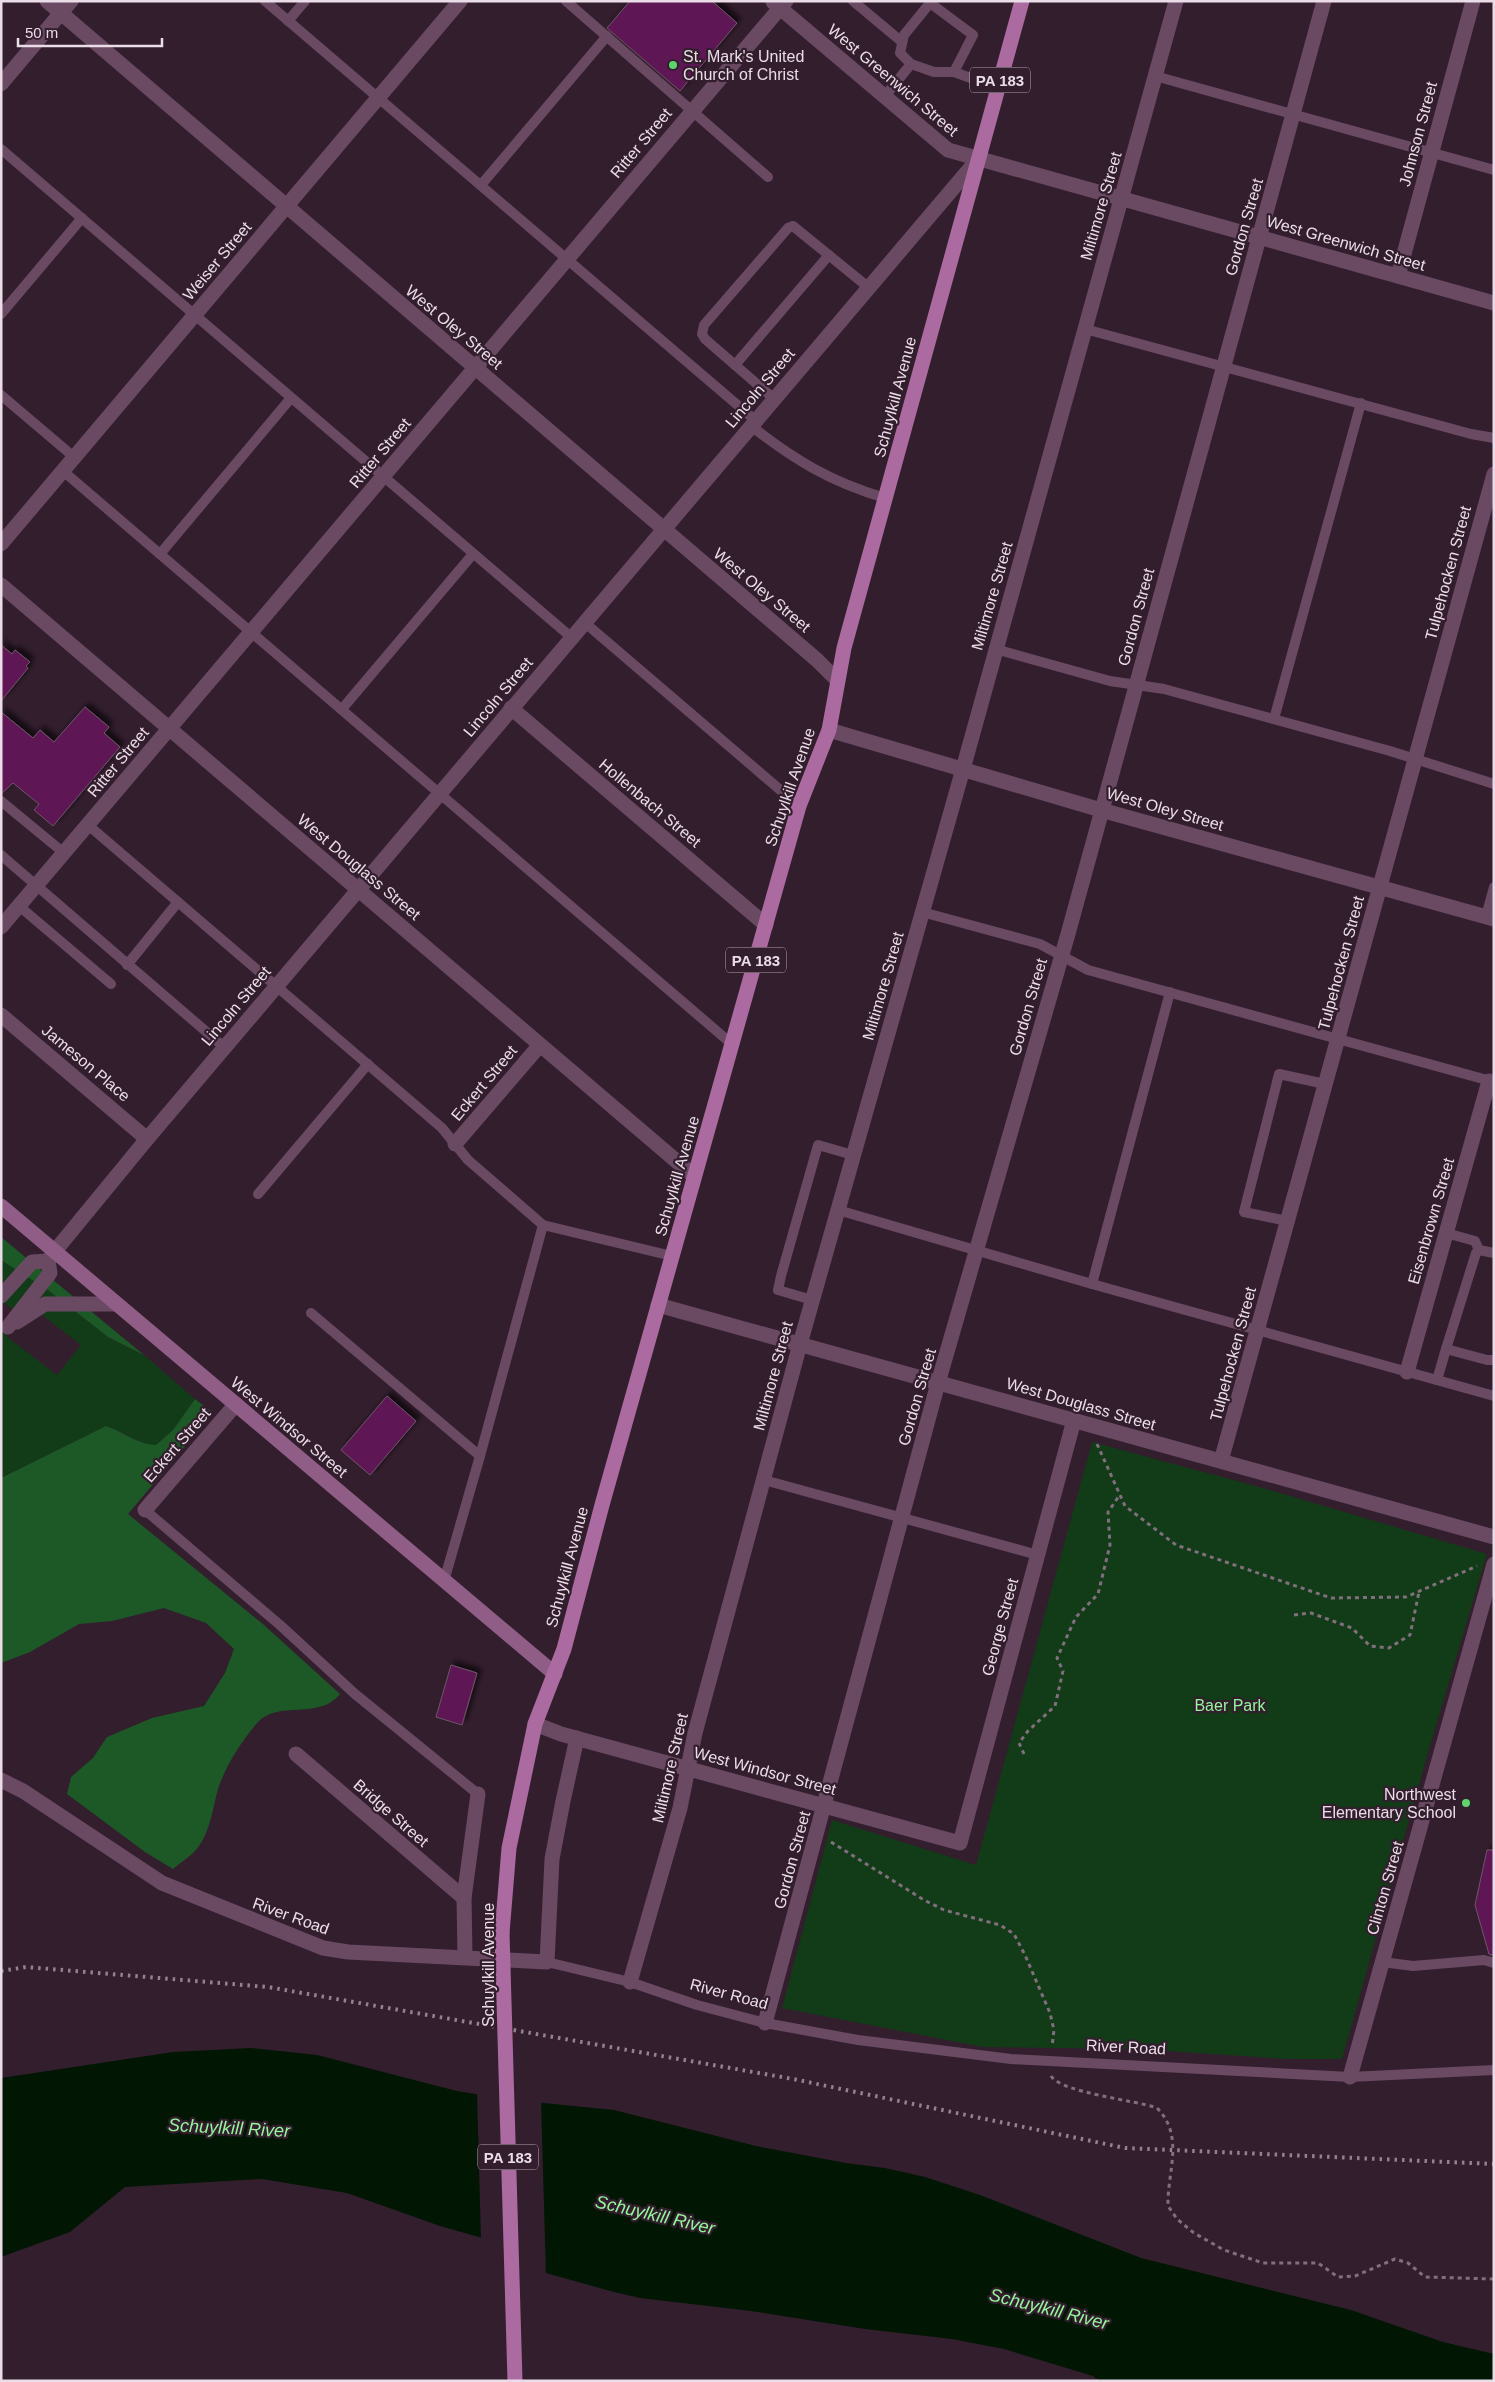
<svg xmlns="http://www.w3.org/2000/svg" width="1495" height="2382" font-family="Arial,sans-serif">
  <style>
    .green { fill: #123b18; fill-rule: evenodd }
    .forest { fill: #1d5926 }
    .water { fill: #011704 }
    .pier { fill: #331e2e }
    .building { fill: #5e1554; stroke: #6e5669; filter: url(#shadow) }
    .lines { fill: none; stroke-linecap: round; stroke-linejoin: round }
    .path { stroke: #816f7d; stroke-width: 3; stroke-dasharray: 4 4; stroke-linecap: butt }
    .service { stroke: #6a4a63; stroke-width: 10 }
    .minor { stroke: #6a4a63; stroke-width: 15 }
    .secondary { stroke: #8f5d85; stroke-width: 15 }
    .primary { stroke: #ac6ba0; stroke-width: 15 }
    .rail { stroke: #948290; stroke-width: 4; stroke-dasharray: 2.5 5; stroke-linecap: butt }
    .primary-bridge { stroke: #ac6ba0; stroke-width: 15 }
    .poi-dot { fill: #5dd56c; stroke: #331e2e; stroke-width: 2 }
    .labels { text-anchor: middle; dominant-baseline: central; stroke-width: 4.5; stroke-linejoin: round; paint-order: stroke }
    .shield { fill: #331e2e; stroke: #b4a4b0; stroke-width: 1 }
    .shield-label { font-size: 15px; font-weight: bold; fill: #ebdde8 }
    .poi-label { font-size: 16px; fill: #ebdde8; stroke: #331e2e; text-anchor: start }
    .street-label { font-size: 16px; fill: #ebdde8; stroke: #331e2e }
    .park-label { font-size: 16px; fill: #91f79a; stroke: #331e2e }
    .water-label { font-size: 18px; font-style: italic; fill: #92f79a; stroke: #331e2e }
  </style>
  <defs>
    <filter id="shadow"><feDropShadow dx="4.5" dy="-4.5" stdDeviation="2.5" flood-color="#0009"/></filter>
  </defs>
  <rect width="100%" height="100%" fill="#331e2e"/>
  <g class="green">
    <path d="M1 1260 48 1290 108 1337 144 1355 195 1399 173 1430 156 1445C137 1444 125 1432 106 1426L1 1478V1327L14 1310 1 1301ZM29 1305 81 1345 57 1375 6 1336Z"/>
    <path d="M1092 1442 1263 1488 1487 1554 1429 1749 1342 2059H1286L1137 2049 983 2047 782 2008 832 1820 976 1865Z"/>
  </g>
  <g class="forest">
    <path d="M1 1237 144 1355 108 1337 48 1290 1 1260Z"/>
    <path d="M195 1399 213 1413 128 1514 264 1625 340 1694C319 1721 278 1699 257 1723 241 1742 226 1765 218 1789 213 1807 210 1831 199 1846 193 1855 181 1862 173 1869L145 1852 67 1794 71 1777 93 1758 107 1737 152 1718 204 1706 225 1673 234 1649 206 1623 164 1608 112 1621 79 1624 30 1652 1 1663V1478L106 1426C124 1432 137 1444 156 1445L173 1430Z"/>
  </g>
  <path class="water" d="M251 2048 317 2055 457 2091 513 2100 614 2110 756 2146 846 2163 885 2168 925 2177 980 2195 1141 2258 1351 2310 1443 2342 1494 2354V2381H1100L1093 2376 1004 2349 952 2339 865 2329 751 2311 640 2298 614 2292 546 2273 500 2243 440 2226 347 2193 262 2179 125 2187 70 2232 1 2257V2078L173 2052Z"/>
  <path class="pier" d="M477 2092 541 2100 546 2276 513 2252 481 2240Z"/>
  <g class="building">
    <path d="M630 1H712L737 23 680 91 607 28Z"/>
    <path d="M1 645 12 654 15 650 30 662 26 666 28 668 1 701Z"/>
    <path d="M85 707 109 727 104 733 120 747 53 826 34 810 39 804 13 783 1 794V712L33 738 40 730 54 742Z"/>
    <path d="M387 1396 416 1421 370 1475 341 1450Z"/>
    <path d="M451 1665 477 1673 462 1725 436 1717Z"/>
    <path d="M1487 1850H1494V1954L1491 1955 1489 1954 1475 1905Z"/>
  </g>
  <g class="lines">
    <g class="path">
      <path d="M1097 1444 1125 1506 1176 1545 1331 1598 1406 1597 1477 1566"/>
      <path d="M1294 1615 1311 1613 1352 1628 1370 1646 1389 1648 1410 1635 1419 1592"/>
      <path d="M1024 1754 1019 1743 1028 1731 1055 1706 1063 1671 1057 1658 1076 1617 1098 1594 1110 1545 1108 1512 1119 1496"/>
      <path d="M831 1842 924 1900 944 1910 1000 1925 1014 1934 1025 1955 1050 2013 1054 2030 1052 2047"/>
      <path d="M1051 2076C1062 2093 1135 2100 1157 2108 1185 2136 1167 2172 1168 2206L1177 2219 1194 2233 1224 2250 1263 2263H1318L1338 2277 1355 2276 1395 2259 1408 2263 1425 2277 1494 2279"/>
    </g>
    <g class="service">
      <path d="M265 1 755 420"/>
      <path d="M566 1 768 177"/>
      <path d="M853 1 902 42"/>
      <path d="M288 21 305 1"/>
      <path d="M954 72 998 88"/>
      <path d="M1155 76 1494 170"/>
      <path d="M885 96 911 64 900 53 904 35 930 3 973 35 954 72H934L911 64"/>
      <path d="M1 149 571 637"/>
      <path d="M481 185 607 36"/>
      <path d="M1 314 82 218"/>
      <path d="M1085 329 1471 434 1494 438"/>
      <path d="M735 365 829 255"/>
      <path d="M1 395 74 457"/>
      <path d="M773 398 705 339 702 334 704 325 788 228 793 226 868 287"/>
      <path d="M750 425C794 460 831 482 885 498"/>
      <path d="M63 471 733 1045"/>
      <path d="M160 554 291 398"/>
      <path d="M584 622 799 806"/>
      <path d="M995 649 1110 681 1164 689 1390 751 1494 784"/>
      <path d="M342 709 473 554"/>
      <path d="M1274 719 1361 403"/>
      <path d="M1 801 64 853"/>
      <path d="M88 825 442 1128 468 1160 543 1225 480 1456"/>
      <path d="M1 855 224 1047"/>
      <path d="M19 906 111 984"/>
      <path d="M922 912 1040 944 1088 970 1494 1082"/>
      <path d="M1486 916 1494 887"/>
      <path d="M127 965 178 902"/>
      <path d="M258 1194 368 1064"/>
      <path d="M838 1210 1092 1284 1494 1396"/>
      <path d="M1287 1221 1244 1212 1279 1074 1325 1084"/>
      <path d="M543 1225 672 1256"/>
      <path d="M1446 1233 1475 1241 1479 1250"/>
      <path d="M1092 1284 1170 992"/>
      <path d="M812 1300 778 1290 781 1276 818 1145 853 1155"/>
      <path d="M311 1313 480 1456 444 1581"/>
      <path d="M1446 1349 1476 1253 1479 1250 1494 1253"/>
      <path d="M1437 1380 1446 1349 1487 1360H1494"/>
      <path d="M764 1480 1038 1555"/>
      <path d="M145 1510 280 1625 355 1694 478 1794"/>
      <path d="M547 1962 630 1982 697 2005 765 2023 858 2040 1011 2059 1350 2077 1494 2070"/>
      <path d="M1382 1962 1413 1966 1484 1960 1494 1963"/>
    </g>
    <g class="minor">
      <path d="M47 1 817 660 838 681"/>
      <path d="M773 2 948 150 1494 303"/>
      <path d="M1 84 71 1"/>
      <path d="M1398 276 1473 1"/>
      <path d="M1 544 460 1"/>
      <path d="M1 585 694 1176"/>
      <path d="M511 708 766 925"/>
      <path d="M829 730 1101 810 1494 919"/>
      <path d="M1 927 786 1"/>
      <path d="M1 1015 147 1139"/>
      <path d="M455 1144 540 1045"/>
      <path d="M1 1296 32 1262 48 1261"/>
      <path d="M658 1305 1494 1537"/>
      <path d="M17 1322 45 1304H117"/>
      <path d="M8 1327 50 1273 48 1261 55 1251 147 1139 978 159"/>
      <path d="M1407 1372 1489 1081"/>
      <path d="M1221 1461 1494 474"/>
      <path d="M145 1510 236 1404"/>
      <path d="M535 1724 561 1734 960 1843 1074 1420"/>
      <path d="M296 1754 464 1898"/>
      <path d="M1 1780 23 1791 162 1883 323 1948 348 1952 547 1962 552 1859 563 1801 577 1738"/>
      <path d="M465 1956 464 1898 478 1794"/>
      <path d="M630 1982 680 1808 695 1733 800 1344 963 769 1176 1"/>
      <path d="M765 2023 938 1383 1068 934 1324 1"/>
      <path d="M1350 2077 1494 1564"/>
    </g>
    <path class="secondary" d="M1 1206 555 1674"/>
    <path class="primary" d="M502 1933 509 1848 535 1724 564 1649 602 1505 799 806 829 730 844 648 1022 1"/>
    <path class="rail" d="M1 1971 26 1967 268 1987 793 2079 1125 2148 1494 2164"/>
    <path class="primary-bridge" d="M502 1933 515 2381"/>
  </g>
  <g class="poi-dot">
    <circle cx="673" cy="65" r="5"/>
    <circle cx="1466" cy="1803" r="5"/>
  </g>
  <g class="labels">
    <g class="shield">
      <rect x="970" y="67.5" width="60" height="25" rx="4"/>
      <rect x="726" y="947.5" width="60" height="25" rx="4"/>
      <rect x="478" y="2144.5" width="60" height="25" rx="4"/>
    </g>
    <g class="shield-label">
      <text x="1000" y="80">PA 183</text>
      <text x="756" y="960">PA 183</text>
      <text x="508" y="2157">PA 183</text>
    </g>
    <g class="poi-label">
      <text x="683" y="56">St. Mark's United<tspan x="683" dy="18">Church of Christ</tspan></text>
      <text x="1456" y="1794" text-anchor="end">Northwest<tspan x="1456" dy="18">Elementary School</tspan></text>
    </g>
    <g class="street-label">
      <text transform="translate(893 80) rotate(40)">West Greenwich Street</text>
      <text transform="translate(1418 134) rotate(-75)">Johnson Street</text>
      <text transform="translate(641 143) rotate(-50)">Ritter Street</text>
      <text transform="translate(1101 206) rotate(-74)">Miltimore Street</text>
      <text transform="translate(1244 227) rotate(-74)">Gordon Street</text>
      <text transform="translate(1346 243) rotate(16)">West Greenwich Street</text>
      <text transform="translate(217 261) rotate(-50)">Weiser Street</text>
      <text transform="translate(454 327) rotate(40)">West Oley Street</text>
      <text transform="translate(760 388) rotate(-50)">Lincoln Street</text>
      <text transform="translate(895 397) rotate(-75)">Schuylkill Avenue</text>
      <text transform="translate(380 453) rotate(-50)">Ritter Street</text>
      <text transform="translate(1448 573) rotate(-75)">Tulpehocken Street</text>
      <text transform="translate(762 590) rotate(40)">West Oley Street</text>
      <text transform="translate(992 596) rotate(-74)">Miltimore Street</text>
      <text transform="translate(1136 617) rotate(-75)">Gordon Street</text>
      <text transform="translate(498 697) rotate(-50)">Lincoln Street</text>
      <text transform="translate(118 762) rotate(-50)">Ritter Street</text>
      <text transform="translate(790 787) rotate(-71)">Schuylkill Avenue</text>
      <text transform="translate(650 803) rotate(40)">Hollenbach Street</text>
      <text transform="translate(1165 809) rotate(16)">West Oley Street</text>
      <text transform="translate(359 867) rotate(40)">West Douglass Street</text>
      <text transform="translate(1341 963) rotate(-75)">Tulpehocken Street</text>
      <text transform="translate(883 986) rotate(-74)">Miltimore Street</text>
      <text transform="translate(236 1006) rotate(-50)">Lincoln Street</text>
      <text transform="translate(1028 1007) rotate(-74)">Gordon Street</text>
      <text transform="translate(86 1063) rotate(40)">Jameson Place</text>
      <text transform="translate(484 1083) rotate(-50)">Eckert Street</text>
      <text transform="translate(677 1176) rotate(-74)">Schuylkill Avenue</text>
      <text transform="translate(1431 1221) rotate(-74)">Eisenbrown Street</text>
      <text transform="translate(1233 1354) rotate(-75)">Tulpehocken Street</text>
      <text transform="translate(773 1376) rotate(-75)">Miltimore Street</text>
      <text transform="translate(917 1397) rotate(-74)">Gordon Street</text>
      <text transform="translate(1081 1404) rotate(16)">West Douglass Street</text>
      <text transform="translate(289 1427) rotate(40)">West Windsor Street</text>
      <text transform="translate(177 1445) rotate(-49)">Eckert Street</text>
      <text transform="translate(567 1567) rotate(-75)">Schuylkill Avenue</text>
      <text transform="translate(1000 1627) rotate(-75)">George Street</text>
      <text transform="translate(670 1768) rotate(-77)">Miltimore Street</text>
      <text transform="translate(765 1771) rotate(15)">West Windsor Street</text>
      <text transform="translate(391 1813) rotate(41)">Bridge Street</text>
      <text transform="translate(792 1860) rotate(-75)">Gordon Street</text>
      <text transform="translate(1385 1888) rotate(-74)">Clinton Street</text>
      <text transform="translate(291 1916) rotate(20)">River Road</text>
      <text transform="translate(488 1965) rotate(-90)">Schuylkill Avenue</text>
      <text transform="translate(729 1994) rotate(15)">River Road</text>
      <text transform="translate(1126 2047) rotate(3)">River Road</text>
    </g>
    <g class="park-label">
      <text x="1230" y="1705">Baer Park</text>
    </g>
    <g class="water-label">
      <text transform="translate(229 2128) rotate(3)">Schuylkill River</text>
      <text transform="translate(655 2215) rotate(13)">Schuylkill River</text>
      <text transform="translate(1049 2309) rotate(14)">Schuylkill River</text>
    </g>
  </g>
  <rect width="1495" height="2382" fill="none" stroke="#ebdde8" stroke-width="5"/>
  <path d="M18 38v8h144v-8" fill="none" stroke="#ebdde8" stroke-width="2.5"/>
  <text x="25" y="38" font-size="15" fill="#ebdde8" stroke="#331e2e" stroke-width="4" paint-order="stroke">50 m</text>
</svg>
